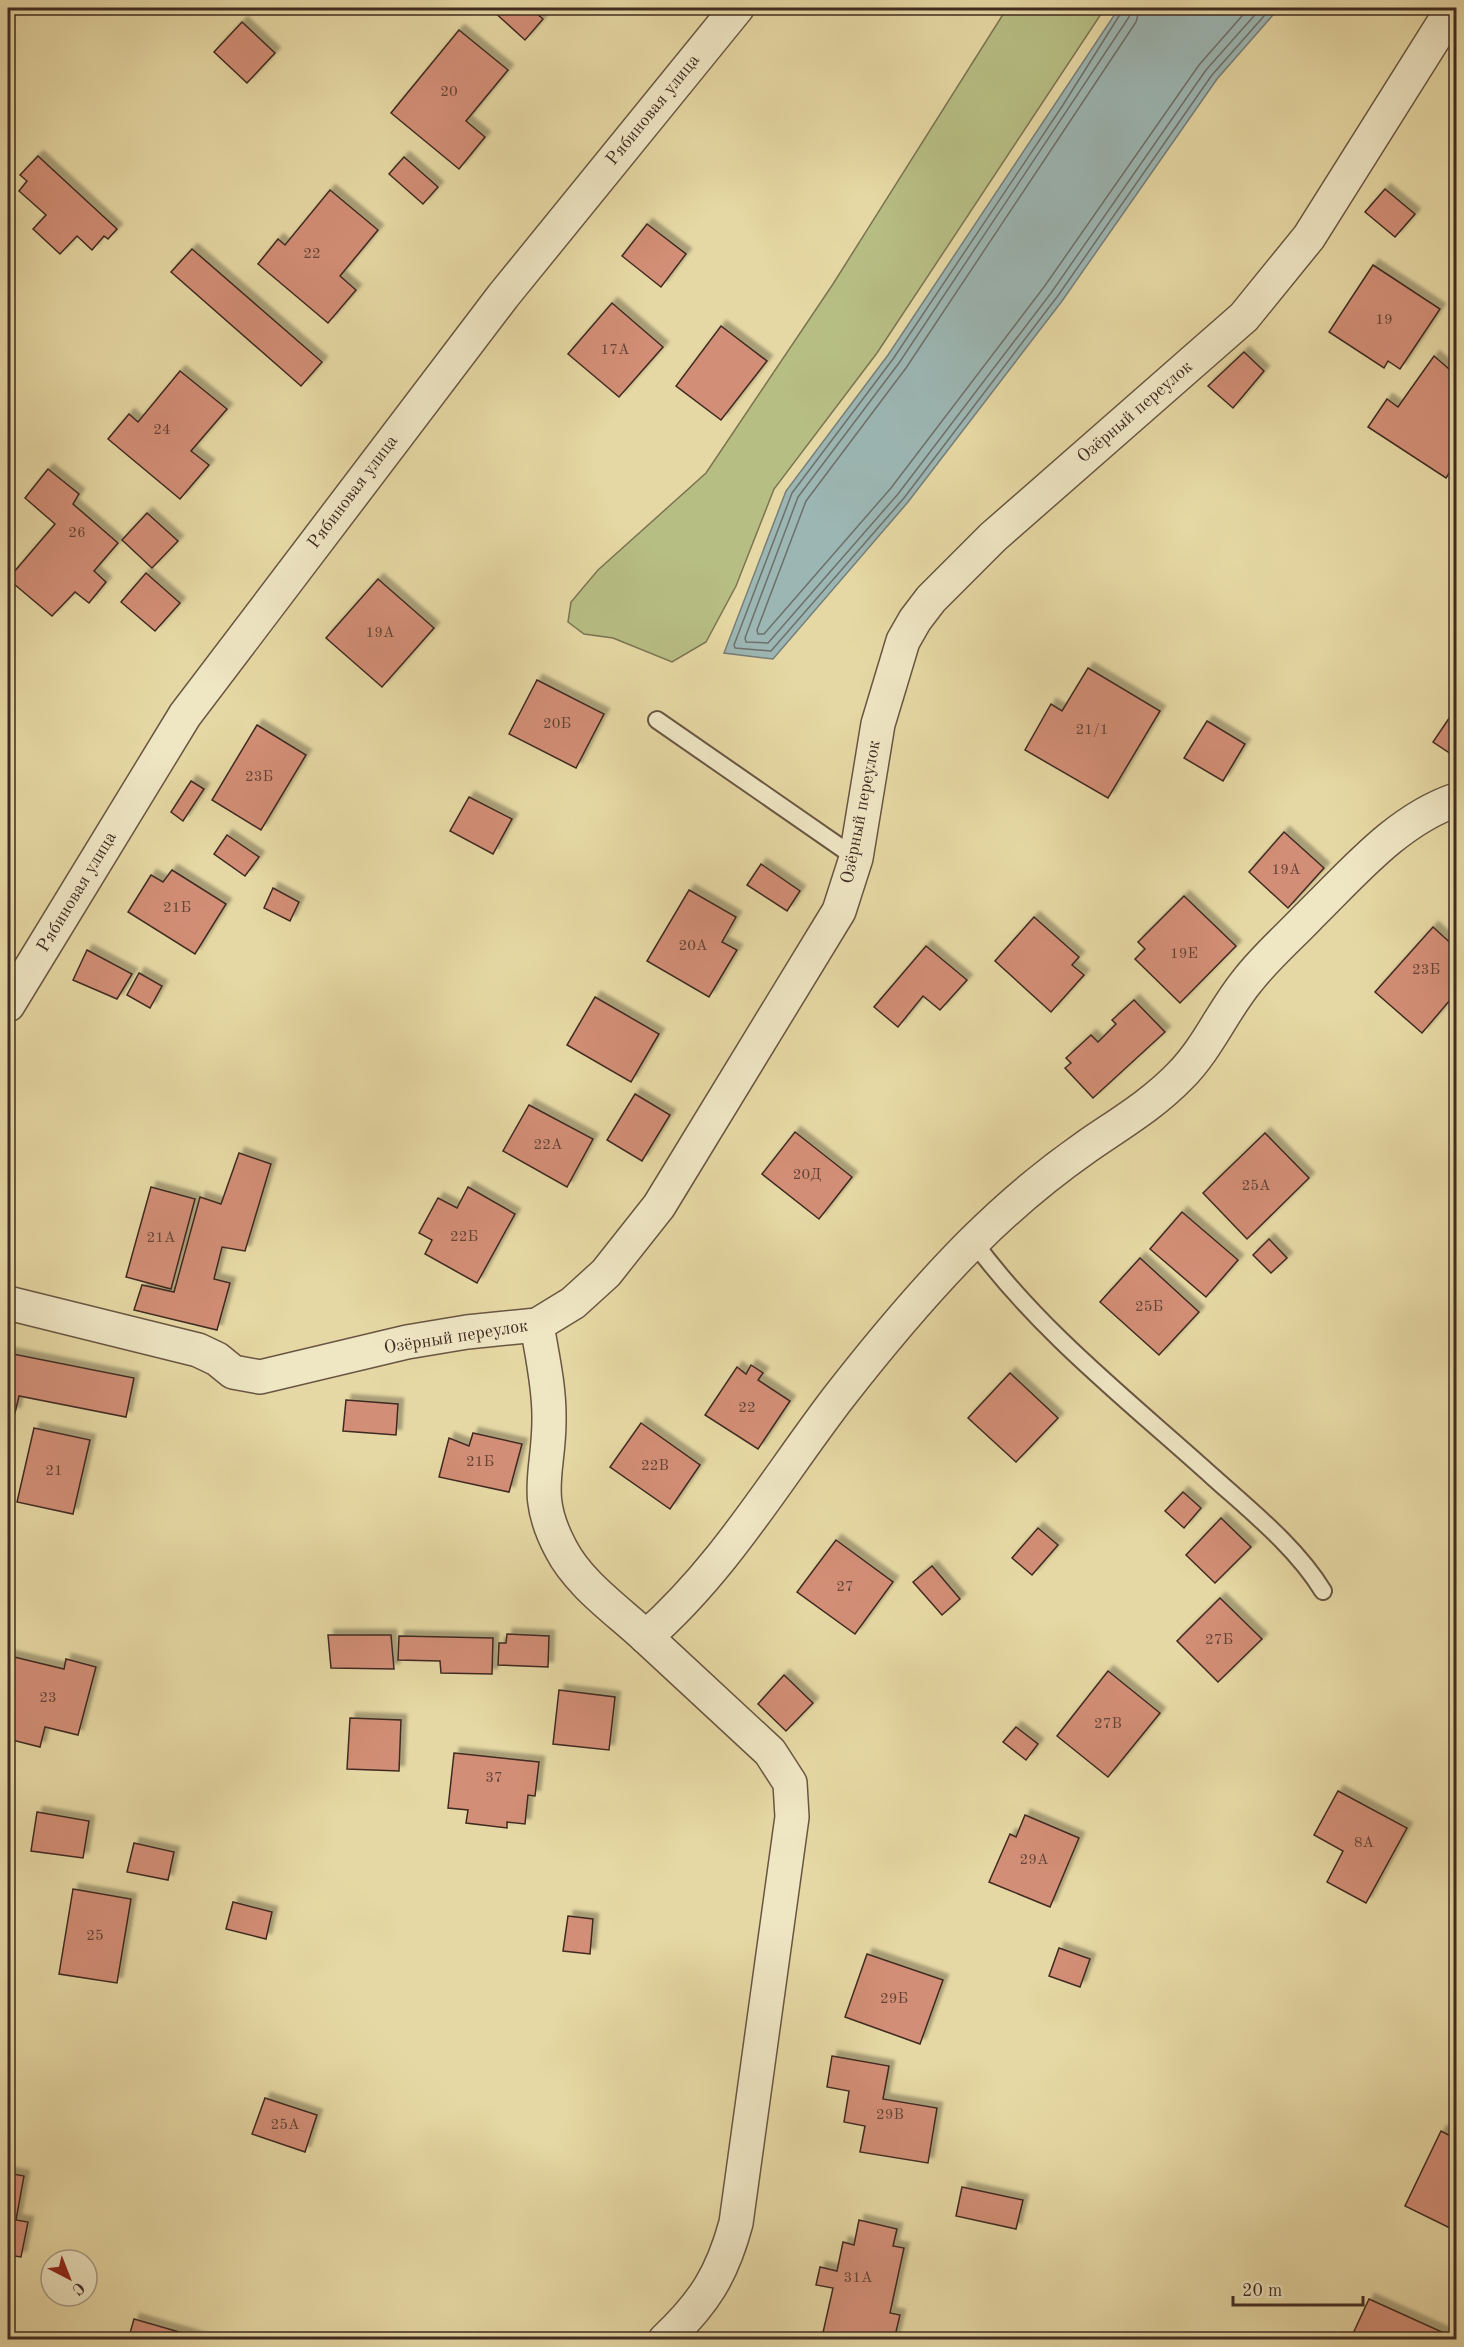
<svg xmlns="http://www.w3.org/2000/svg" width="1464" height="2347" font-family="'Old Standard TT',serif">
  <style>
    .green { fill: #b7be84; stroke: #7b7452; stroke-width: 1.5 }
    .water { fill: #9cb6b3; stroke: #777e79; stroke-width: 1.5 }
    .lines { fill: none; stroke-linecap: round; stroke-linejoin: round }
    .shore { stroke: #6e706a; stroke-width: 1.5 }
    .building { fill: #d28e76; stroke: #3f2b21; stroke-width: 1.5; filter: url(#shadow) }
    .service-casing { stroke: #695642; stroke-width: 20 }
    .minor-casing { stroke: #695642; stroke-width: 36 }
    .service { stroke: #efe6c4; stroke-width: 16 }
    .minor { stroke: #efe6c4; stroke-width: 33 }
    .labels { text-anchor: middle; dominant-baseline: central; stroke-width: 4.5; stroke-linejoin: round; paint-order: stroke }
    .number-label { font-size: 15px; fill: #644436 }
    .street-label { font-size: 18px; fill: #3f2b21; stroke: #efe6c4 }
  </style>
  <defs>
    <filter id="shadow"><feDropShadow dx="5.5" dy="-5.5" stdDeviation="1.5" flood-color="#0004"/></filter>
  </defs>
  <rect width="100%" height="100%" fill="#e6d8a4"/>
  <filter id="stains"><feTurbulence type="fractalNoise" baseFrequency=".00333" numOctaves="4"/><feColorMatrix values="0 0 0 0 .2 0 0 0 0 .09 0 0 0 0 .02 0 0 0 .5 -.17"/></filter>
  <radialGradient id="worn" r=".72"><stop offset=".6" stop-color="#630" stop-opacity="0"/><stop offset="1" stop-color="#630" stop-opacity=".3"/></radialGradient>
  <path class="green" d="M1007 8H1105L877 353 774 489 736 586 706 642 672 662 613 638 584 634 568 622 571 602 598 570 706 473 833 284Z"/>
  <path class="water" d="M1119 8H1279L1217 79 1062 301 908 502 773 659 724 653 786 491 888 355Z"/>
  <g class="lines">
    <g class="shore">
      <path d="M1124 8 1063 105 893 359 792 493 734 645 735 648 771 651 904 498 1057 297 1212 75 1271 8"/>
      <path d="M1131 8 1129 17 899 363 798 497 745 638 746 642 768 643 898 494 1051 293 1206 70 1261 8"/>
      <path d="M1140 8 1136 22 906 368 806 501 757 630 758 634H764L891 488 1044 287 1199 65 1249 8"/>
    </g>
  </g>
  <g class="building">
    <path d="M494 8H530L543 19 525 40 492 10Z"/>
    <path d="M242 22 275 53 247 83 214 52Z"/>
    <path d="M459 30 508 70 466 121 485 137 459 169 391 113Z"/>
    <path d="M38 156 117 229 108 239 104 236 92 250 77 236 60 254 33 229 46 215 19 191 27 181 20 175Z"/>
    <path d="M404 157 438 187 423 204 389 174Z"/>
    <path d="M1385 189 1415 214 1395 237 1365 212Z"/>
    <path d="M330 190 378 230 340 276 356 290 328 323 258 264 278 239 285 245Z"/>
    <path d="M647 224 686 254 661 287 622 256Z"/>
    <path d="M192 249 322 362 301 386 171 272Z"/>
    <path d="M1373 265 1440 309 1400 369 1388 361 1384 368 1329 332Z"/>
    <path d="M612 303 663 347 619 397 568 354Z"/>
    <path d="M721 326 767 361 721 420 676 386Z"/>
    <path d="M1244 352 1264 371 1233 408 1208 386Z"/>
    <path d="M1434 356 1456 375V463L1446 478 1368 427 1387 399 1398 407Z"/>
    <path d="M180 371 227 409 191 451 209 465 180 499 108 439 129 414 138 422Z"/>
    <path d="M48 469 79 494 73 504 118 543 94 571 106 582 89 603 75 592 52 616 8 579 55 524 25 498Z"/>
    <path d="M147 513 178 541 152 568 122 540Z"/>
    <path d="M146 573 180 603 155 631 121 602Z"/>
    <path d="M378 579 434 628 382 687 326 638Z"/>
    <path d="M1088 668 1160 711 1108 798 1025 750 1051 704 1062 711Z"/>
    <path d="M537 680 604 714 576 768 509 734Z"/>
    <path d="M1456 708V745L1451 754 1433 742Z"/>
    <path d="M1207 721 1245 744 1223 781 1184 758Z"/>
    <path d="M257 725 306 755 261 830 212 800Z"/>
    <path d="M191 781 204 789 183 821 171 812Z"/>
    <path d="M469 797 512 819 493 854 450 831Z"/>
    <path d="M1284 832 1324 868 1288 908 1249 872Z"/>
    <path d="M227 835 259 857 245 876 214 854Z"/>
    <path d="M761 864 800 891 787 911 747 885Z"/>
    <path d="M172 870 226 904 195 954 128 912 151 875 163 882Z"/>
    <path d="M273 888 299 902 290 921 264 908Z"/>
    <path d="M689 890 736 917 722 942 737 950 709 997 647 961Z"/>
    <path d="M1184 896 1236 946 1180 1003 1135 959 1145 949 1138 942Z"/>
    <path d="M1034 917 1079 957 1072 965 1084 975 1051 1012 995 961Z"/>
    <path d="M1433 927 1456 948V993L1422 1033 1375 992Z"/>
    <path d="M926 946 967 980 940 1010 923 996 898 1027 874 1007Z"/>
    <path d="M87 950 132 974 117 999 73 980Z"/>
    <path d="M139 973 162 986 150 1008 127 995Z"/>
    <path d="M595 997 659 1034 631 1082 567 1045Z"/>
    <path d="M1134 1000 1165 1032 1093 1098 1065 1068 1071 1063 1066 1058 1091 1035 1098 1042 1116 1024 1112 1020Z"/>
    <path d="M635 1094 670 1115 642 1161 607 1140Z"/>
    <path d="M529 1105 593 1139 567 1187 503 1151Z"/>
    <path d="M795 1132 852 1177 819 1219 762 1174Z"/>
    <path d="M1265 1133 1309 1178 1247 1239 1203 1193Z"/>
    <path d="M239 1153 271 1164 245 1251 222 1247 214 1279 230 1283 217 1330 134 1310 142 1285 174 1292 200 1197 221 1204Z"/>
    <path d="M151 1187 195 1199 171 1289 126 1277Z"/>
    <path d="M468 1187 515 1214 477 1283 425 1254 432 1240 419 1233 438 1198 457 1208Z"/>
    <path d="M1182 1212 1238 1260 1206 1297 1150 1249Z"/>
    <path d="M1269 1239 1287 1258 1271 1273 1253 1255Z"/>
    <path d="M1140 1258 1199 1312 1159 1355 1100 1302Z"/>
    <path d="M8 1353 134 1378 126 1417 19 1396 15 1413 8 1412Z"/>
    <path d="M751 1365 763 1373 758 1380 790 1401 758 1449 705 1415 737 1367 746 1374Z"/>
    <path d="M1010 1373 1058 1418 1016 1462 968 1418Z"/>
    <path d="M346 1400 398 1404 396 1435 343 1431Z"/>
    <path d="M641 1423 700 1465 670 1509 610 1467Z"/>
    <path d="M34 1428 90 1440 73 1514 17 1502Z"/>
    <path d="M473 1433 522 1444 509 1492 439 1477 449 1438 469 1446Z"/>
    <path d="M1183 1492 1201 1508 1184 1528 1165 1511Z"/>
    <path d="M1221 1518 1251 1547 1215 1583 1186 1555Z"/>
    <path d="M1038 1528 1058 1545 1032 1575 1012 1558Z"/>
    <path d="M836 1540 893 1582 855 1634 797 1592Z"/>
    <path d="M932 1566 960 1599 942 1615 913 1582Z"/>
    <path d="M1220 1598 1262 1639 1218 1682 1177 1641Z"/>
    <path d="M507 1634 549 1636 548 1667 498 1665 499 1643H506Z"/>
    <path d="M328 1635H391L394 1669 331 1668Z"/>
    <path d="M399 1636 493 1638 492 1674 441 1673 440 1661 398 1660Z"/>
    <path d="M10 1656 64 1669 66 1659 96 1667 78 1735 45 1727 40 1747 8 1739V1665Z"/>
    <path d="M1108 1671 1160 1713 1108 1777 1057 1736Z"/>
    <path d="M784 1675 813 1703 786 1731 758 1704Z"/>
    <path d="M559 1690 615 1697 609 1750 553 1744Z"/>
    <path d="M350 1718 401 1720 399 1771 347 1769Z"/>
    <path d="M1016 1727 1038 1744 1026 1760 1003 1742Z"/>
    <path d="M454 1753 539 1762 535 1796 528 1795 525 1824 507 1822V1828L466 1823 468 1810 448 1808Z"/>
    <path d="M1338 1791 1407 1828 1366 1903 1327 1882 1343 1851 1314 1835Z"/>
    <path d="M37 1812 89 1821 83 1858 31 1851Z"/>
    <path d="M1025 1815 1079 1838 1050 1907 989 1882 1010 1834 1016 1837Z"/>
    <path d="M134 1843 174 1852 168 1880 127 1872Z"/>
    <path d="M73 1889 131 1899 117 1983 59 1974Z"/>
    <path d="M233 1902 272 1912 266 1939 226 1929Z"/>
    <path d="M568 1916 593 1919 590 1954 563 1951Z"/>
    <path d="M1059 1948 1090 1959 1080 1987 1049 1976Z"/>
    <path d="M867 1954 943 1980 920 2044 845 2017Z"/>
    <path d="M832 2056 889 2066 883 2099 937 2108 928 2163 860 2152 865 2126 844 2122 849 2091 827 2087Z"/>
    <path d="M265 2098 317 2115 305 2152 252 2134Z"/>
    <path d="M1441 2131 1456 2139V2231L1405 2206Z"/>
    <path d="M8 2173 24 2176 16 2220 28 2222 21 2257 8 2255Z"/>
    <path d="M962 2187 1023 2200 1016 2229 956 2216Z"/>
    <path d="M859 2220 897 2229 893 2246 904 2248 890 2313 900 2315 894 2340H836L822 2337 833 2288 816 2285 820 2267 837 2271 843 2242 854 2245Z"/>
    <path d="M1369 2299 1444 2333 1442 2340H1350Z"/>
    <path d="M134 2319 207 2340H128Z"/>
  </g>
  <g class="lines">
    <g class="service-casing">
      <g id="service">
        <path d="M657 720 856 858"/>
        <path d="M973 1241C1040 1332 1130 1402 1213 1477 1252 1512 1296 1547 1323 1591"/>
      </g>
    </g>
    <g class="minor-casing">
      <g id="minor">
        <path d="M8 1005 185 715 503 296 737 8"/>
        <path d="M8 1303 198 1350 217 1359 233 1372 260 1377 407 1342 467 1332 537 1325 573 1303 606 1273 659 1206 839 911 856 858 878 724 903 641 915 620 931 599 993 537 1244 317 1309 237 1453 8"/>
        <path d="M537 1325C542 1355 549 1385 549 1416 550 1471 531 1493 561 1549 579 1584 617 1610 646 1637 724 1569 776 1479 838 1398 880 1344 925 1290 973 1242 1008 1207 1046 1175 1086 1147 1119 1124 1152 1105 1180 1076 1208 1048 1223 1010 1248 980 1266 957 1289 937 1309 916 1353 873 1397 820 1456 800"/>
        <path d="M646 1637 770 1752 790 1783 792 1817 736 2223C722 2275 704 2303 665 2340"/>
      </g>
    </g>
    <use href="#service" class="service"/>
    <use href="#minor" class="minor"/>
  </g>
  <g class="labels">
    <g class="number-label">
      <text x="449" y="92">20</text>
      <text x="312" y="254">22</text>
      <text x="1384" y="320">19</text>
      <text x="615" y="350">17А</text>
      <text x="162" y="430">24</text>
      <text x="77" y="533">26</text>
      <text x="380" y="633">19А</text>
      <text x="557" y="724">20Б</text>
      <text x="1092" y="730">21/1</text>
      <text x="259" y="777">23Б</text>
      <text x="1286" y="870">19А</text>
      <text x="177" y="908">21Б</text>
      <text x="693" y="946">20А</text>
      <text x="1184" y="954">19Е</text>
      <text x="1426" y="970">23Б</text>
      <text x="548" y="1145">22А</text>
      <text x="807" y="1175">20Д</text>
      <text x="1256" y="1186">25А</text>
      <text x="464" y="1237">22Б</text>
      <text x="161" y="1238">21А</text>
      <text x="1149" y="1307">25Б</text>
      <text x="747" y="1408">22</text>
      <text x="480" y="1462">21Б</text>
      <text x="655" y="1466">22В</text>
      <text x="54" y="1471">21</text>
      <text x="845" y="1587">27</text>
      <text x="1219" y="1640">27Б</text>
      <text x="48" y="1698">23</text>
      <text x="1108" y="1724">27В</text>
      <text x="494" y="1778">37</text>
      <text x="1364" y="1843">8А</text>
      <text x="1034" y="1860">29А</text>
      <text x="95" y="1936">25</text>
      <text x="894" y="1999">29Б</text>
      <text x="890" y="2115">29В</text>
      <text x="285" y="2125">25А</text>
      <text x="858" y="2278">31А</text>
    </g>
    <g class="street-label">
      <text transform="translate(653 110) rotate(-51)">Рябиновая улица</text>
      <text transform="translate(1135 412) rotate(-41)">Озёрный переулок</text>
      <text transform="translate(353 492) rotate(-53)">Рябиновая улица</text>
      <text transform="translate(861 812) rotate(-79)">Озёрный переулок</text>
      <text transform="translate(77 892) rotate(-59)">Рябиновая улица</text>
      <text transform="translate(456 1337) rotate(-9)">Озёрный переулок</text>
    </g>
  </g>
  <rect width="1464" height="2347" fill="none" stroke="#e6d8a4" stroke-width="30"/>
  <rect x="9" y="9" width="1446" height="2329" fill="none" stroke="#3f2b21" stroke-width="3"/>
  <rect x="15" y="15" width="1434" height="2317" fill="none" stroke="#3f2b21" stroke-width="1.5"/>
  <g transform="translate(69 2278) rotate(138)"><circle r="28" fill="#efe6c4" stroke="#a99b83" stroke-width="1.5"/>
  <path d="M0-4.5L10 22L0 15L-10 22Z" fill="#8f2418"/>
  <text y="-9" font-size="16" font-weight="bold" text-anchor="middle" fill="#3f2b21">С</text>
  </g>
  <path d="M1233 2296v9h130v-9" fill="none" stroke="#3f2b21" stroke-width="3"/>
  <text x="1242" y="2296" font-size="18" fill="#3f2b21" stroke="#efe6c4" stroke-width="4.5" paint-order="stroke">20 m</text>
  <rect width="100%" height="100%" filter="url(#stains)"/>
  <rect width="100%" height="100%" fill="url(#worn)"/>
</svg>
